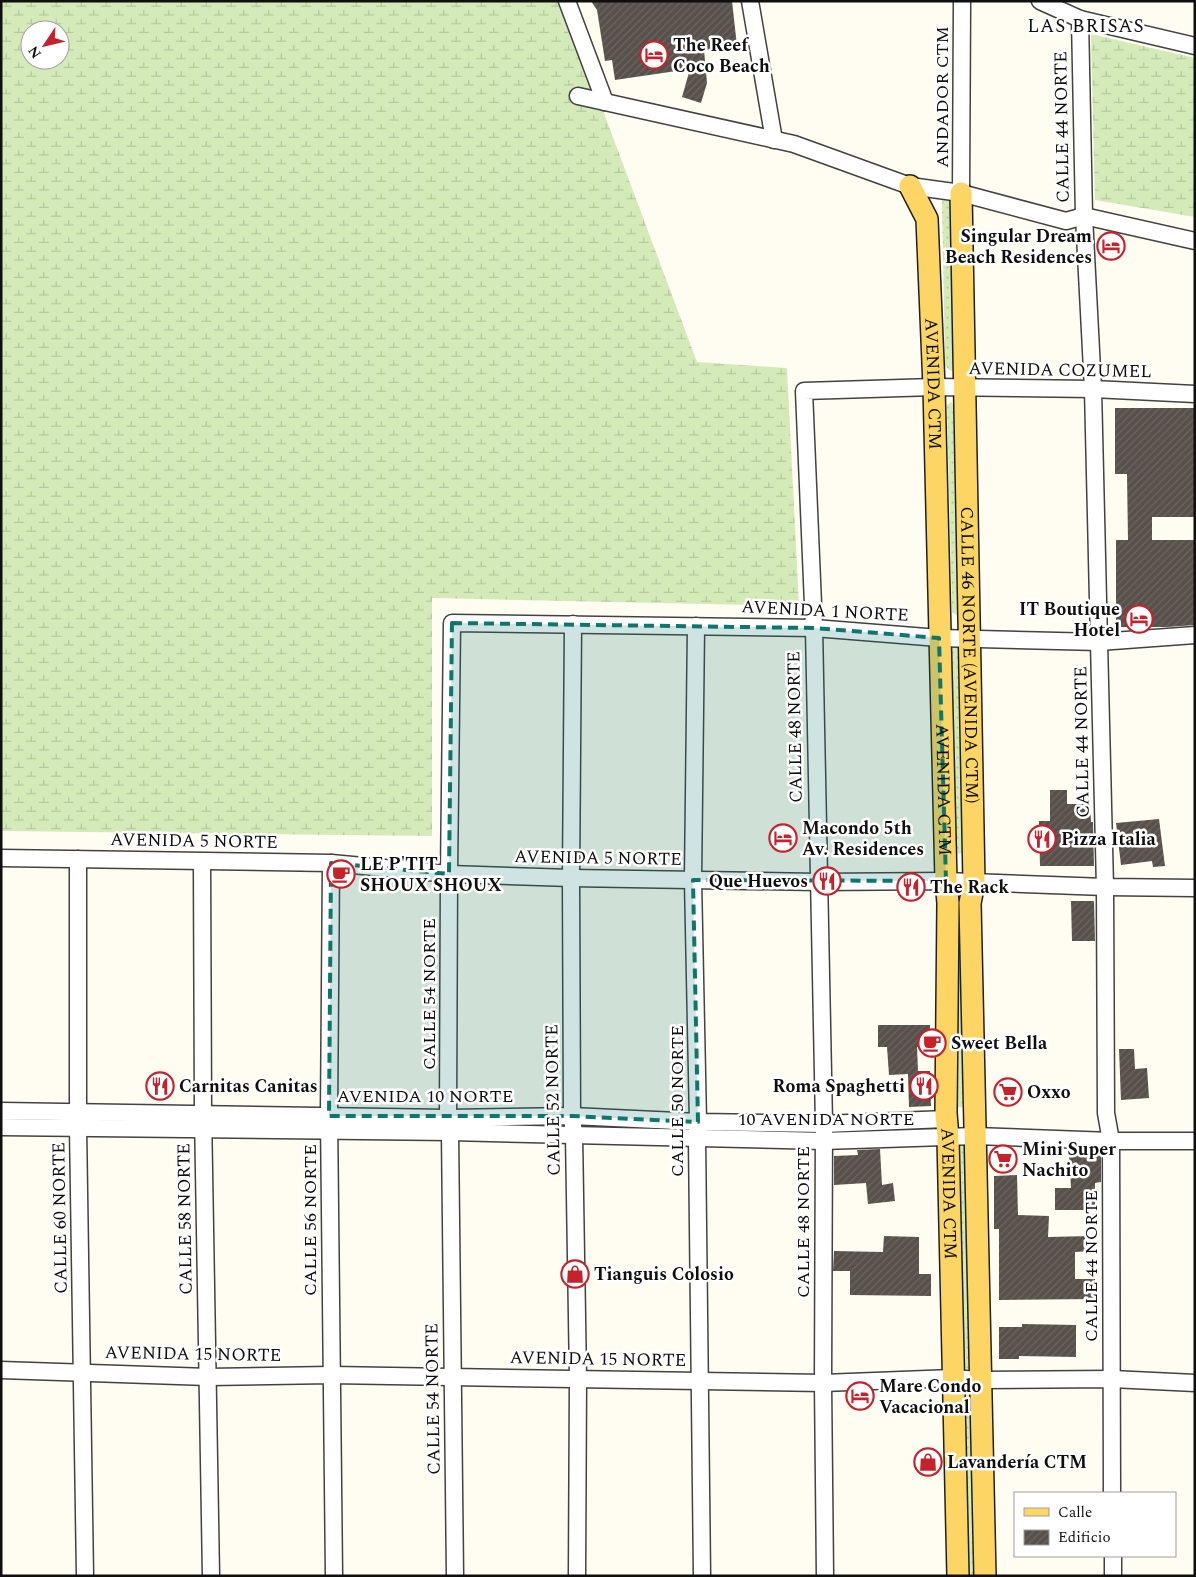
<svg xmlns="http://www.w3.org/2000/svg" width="1196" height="1577" font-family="Spectral,serif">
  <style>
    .grass { fill: url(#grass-dots) }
    .wetland { fill: url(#wetland-marsh); fill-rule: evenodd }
    .building { fill: url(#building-hatch) }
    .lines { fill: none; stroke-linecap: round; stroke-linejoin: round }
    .minor-casing { stroke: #424242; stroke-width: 19 }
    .major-casing { stroke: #202020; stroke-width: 24 }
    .minor { stroke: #fff; stroke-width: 16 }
    .major { stroke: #fcd564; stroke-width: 21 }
    .marked { fill: #0f766e; fill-opacity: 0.2; stroke: #0f766e; stroke-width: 4; stroke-dasharray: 10 6; stroke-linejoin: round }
    .labels { text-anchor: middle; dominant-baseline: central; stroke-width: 5; stroke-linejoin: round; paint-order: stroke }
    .poi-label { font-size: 18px; font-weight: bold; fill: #0f0f0f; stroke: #fff; text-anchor: start }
    .street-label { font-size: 18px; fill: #0f0f0f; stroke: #fff }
    .neighbourhood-label { font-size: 19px; letter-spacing: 1px; fill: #0f0f0f; stroke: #fff }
  </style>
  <defs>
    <pattern id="grass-dots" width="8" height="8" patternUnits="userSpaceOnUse" patternTransform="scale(1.25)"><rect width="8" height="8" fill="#d4ebb9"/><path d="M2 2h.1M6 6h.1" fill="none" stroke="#b5c89e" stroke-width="1.8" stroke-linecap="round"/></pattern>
    <pattern id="wetland-marsh" width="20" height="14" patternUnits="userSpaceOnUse" patternTransform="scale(1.25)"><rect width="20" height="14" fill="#d4ebb9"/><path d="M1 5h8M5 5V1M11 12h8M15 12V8" fill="none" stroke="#b5c89e"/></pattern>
    <pattern id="building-hatch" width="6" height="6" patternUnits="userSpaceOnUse" patternTransform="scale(1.25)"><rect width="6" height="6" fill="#58504b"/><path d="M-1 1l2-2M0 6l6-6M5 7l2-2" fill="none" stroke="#6b6561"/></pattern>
  </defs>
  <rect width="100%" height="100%" fill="#fffcf1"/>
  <g class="grass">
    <path d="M945 198H949L953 202 954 371 949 370 945 365 942 200Z"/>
    <path d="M951 402 955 407 961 612 957 615 952 612 947 405Z"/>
    <path d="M953 646 960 647 965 852 959 854 954 852 951 649Z"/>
    <path d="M960 909 965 1107H956L957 910Z"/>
    <path d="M961 1144H967L970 1369 964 1368 961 1362 957 1148Z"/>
    <path d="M967 1390 971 1391 977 1576H967L963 1394Z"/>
  </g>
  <g class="wetland">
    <path d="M1 1H562L697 362 787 368 799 606 432 598V836L1 831ZM30 30H60V60H30Z"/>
    <path d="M1091 34 1195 58V217L1095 200Z"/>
  </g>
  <g class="building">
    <path d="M591 1H732L737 46 704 50 707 83 701 103 682 97 690 69 615 80 612 60 605 61 597 10Z"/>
    <path d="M1115 408H1195V517H1152V540H1195V625L1167 627H1116V540H1128L1127 474H1115Z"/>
    <path d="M1050 790H1067V804H1090L1091 822H1093L1094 866H1040L1039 821H1050Z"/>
    <path d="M1159 819 1165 866 1153 867 1152 861 1121 865 1116 823Z"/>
    <path d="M1071 901H1094L1095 941H1072Z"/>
    <path d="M878 1025H930V1047H917L918 1071H930L931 1106 909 1107 908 1074 889 1075 887 1047H878Z"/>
    <path d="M1119 1049H1134L1135 1069 1147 1068 1149 1098 1121 1100Z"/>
    <path d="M880 1149 882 1185 893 1183 895 1201 868 1204 866 1183 834 1185V1156L858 1155 857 1150Z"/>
    <path d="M1101 1153V1182L1095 1183V1210H1055V1188H1071L1069 1154Z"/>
    <path d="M1017 1175 1018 1215 1049 1216 1048 1237 1091 1236 1092 1251 1075 1252V1279H1095V1299L999 1300V1229H994V1176Z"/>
    <path d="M884 1236 919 1237V1274H931V1296L850 1295V1271H833L834 1251 883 1252Z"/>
    <path d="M1022 1324 1076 1325V1357L1019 1356V1359H999V1327H1022Z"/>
  </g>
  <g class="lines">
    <g class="minor-casing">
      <g id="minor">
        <path d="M567 1 605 102"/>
        <path d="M750 1 774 140"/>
        <path d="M1040 1 1080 19 1195 46"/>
        <path d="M1080 19 1084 216 1093 389 1099 642 1105 887 1106 1113 1111 1141 1112 1493"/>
        <path d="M578 96 794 144 910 186 961 193 1066 221 1084 216 1195 241"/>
        <path d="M961 193 962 1"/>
        <path d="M573 624 571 878 572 1116 574 1135 578 1378 577 1576"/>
        <path d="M696 626 693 880 698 1122 697 1138 702 1576"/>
        <path d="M1 858 331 863 449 874 571 878 818 882 946 881 1105 887 1195 888"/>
        <path d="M78 859V1127L85 1576"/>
        <path d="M202 862 203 1113 211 1576"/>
        <path d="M331 863 329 1116 334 1576"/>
        <path d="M1 1111 448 1118 572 1116 698 1122 824 1124 946 1119"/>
        <path d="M1 1127 450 1132 823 1141 975 1136 1111 1141H1195"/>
        <path d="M1 1370 208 1377 331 1375 823 1383 953 1378 979 1380 1112 1379 1195 1383"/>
        <path d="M1113 1556V1576"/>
        <path d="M455 1576 450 1132 448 1118 449 874 452 623 814 628 939 638 1099 642 1195 635"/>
        <path d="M825 1576 823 1383 824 1124 814 628 804 391 934 387 1093 389 1195 394"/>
      </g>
    </g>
    <g class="major-casing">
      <g id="major">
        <path id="s1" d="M910 186 927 219 934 387 946 881 948 903 946 1113 948 1138 958 1576"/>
        <path id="s2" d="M961 193 974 883 970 903 985 1576"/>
      </g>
    </g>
    <use href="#minor" class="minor"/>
    <use href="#major" class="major"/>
  </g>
  <path class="marked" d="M452 623 814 628 939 638 946 881 693 880 698 1122 572 1116H329L331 863 449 874Z"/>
  <defs>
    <g id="hotel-ring" transform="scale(1.4375)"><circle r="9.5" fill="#fff" stroke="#c5222c" stroke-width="1.5"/><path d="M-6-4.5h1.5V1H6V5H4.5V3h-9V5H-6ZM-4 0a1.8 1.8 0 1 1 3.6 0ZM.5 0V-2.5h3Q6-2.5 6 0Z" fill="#c5222c"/></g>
    <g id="restaurant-ring" transform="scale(1.4375)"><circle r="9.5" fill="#fff" stroke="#c5222c" stroke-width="1.5"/><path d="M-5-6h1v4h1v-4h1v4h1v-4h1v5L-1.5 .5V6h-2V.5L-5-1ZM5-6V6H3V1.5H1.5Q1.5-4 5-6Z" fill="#c5222c"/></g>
    <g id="cafe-ring" transform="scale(1.4375)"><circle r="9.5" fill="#fff" stroke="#c5222c" stroke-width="1.5"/><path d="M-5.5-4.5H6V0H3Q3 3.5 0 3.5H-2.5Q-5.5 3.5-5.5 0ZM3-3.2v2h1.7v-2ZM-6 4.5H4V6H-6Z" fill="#c5222c"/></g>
    <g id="supermarket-ring" transform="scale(1.4375)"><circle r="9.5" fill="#fff" stroke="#c5222c" stroke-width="1.5"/><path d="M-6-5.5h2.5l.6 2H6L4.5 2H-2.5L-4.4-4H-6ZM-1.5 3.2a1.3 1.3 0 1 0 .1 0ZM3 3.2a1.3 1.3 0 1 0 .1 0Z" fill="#c5222c"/></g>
    <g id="shop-ring" transform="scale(1.4375)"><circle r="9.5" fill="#fff" stroke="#c5222c" stroke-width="1.5"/><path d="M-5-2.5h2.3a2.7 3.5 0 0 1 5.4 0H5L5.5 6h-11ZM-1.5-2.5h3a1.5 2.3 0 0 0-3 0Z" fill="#c5222c"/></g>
  </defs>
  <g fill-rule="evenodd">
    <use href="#hotel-ring" x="654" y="55"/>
    <use href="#hotel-ring" x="1111" y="246"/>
    <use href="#hotel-ring" x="1139" y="619"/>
    <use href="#hotel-ring" x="783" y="838"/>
    <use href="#restaurant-ring" x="1042" y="839"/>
    <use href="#cafe-ring" x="341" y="874"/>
    <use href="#restaurant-ring" x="827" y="881"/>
    <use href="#restaurant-ring" x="911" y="887"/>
    <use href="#cafe-ring" x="932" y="1043"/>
    <use href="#restaurant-ring" x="160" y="1086"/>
    <use href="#restaurant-ring" x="924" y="1086"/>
    <use href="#supermarket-ring" x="1008" y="1092"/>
    <use href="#supermarket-ring" x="1003" y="1159"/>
    <use href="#shop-ring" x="575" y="1274"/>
    <use href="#hotel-ring" x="860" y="1396"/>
    <use href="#shop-ring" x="928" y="1462"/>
  </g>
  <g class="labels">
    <g class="poi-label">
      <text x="673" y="45">The Reef<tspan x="673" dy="21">Coco Beach</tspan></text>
      <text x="1092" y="236" text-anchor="end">Singular Dream<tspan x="1092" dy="21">Beach Residences</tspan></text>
      <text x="1120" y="609" text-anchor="end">IT Boutique<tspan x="1120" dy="21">Hotel</tspan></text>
      <text x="802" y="828">Macondo 5th<tspan x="802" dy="21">Av. Residences</tspan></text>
      <text x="1061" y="839">Pizza Italia</text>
      <text x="360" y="864">LE P'TIT<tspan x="360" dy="21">SHOUX SHOUX</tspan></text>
      <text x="808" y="881" text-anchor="end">Que Huevos</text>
      <text x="930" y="887">The Rack</text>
      <text x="951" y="1043">Sweet Bella</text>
      <text x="179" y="1086">Carnitas Canitas</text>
      <text x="905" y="1086" text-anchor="end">Roma Spaghetti</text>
      <text x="1027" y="1092">Oxxo</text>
      <text x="1022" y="1149">Mini Super<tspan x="1022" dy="21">Nachito</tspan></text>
      <text x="594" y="1274">Tianguis Colosio</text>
      <text x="879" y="1386">Mare Condo<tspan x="879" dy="21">Vacacional</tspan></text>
      <text x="947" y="1462">Lavandería CTM</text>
    </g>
    <g class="street-label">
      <text transform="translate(942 97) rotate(-90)">ANDADOR CTM</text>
      <text transform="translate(1062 127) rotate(-91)">CALLE 44 NORTE</text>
      <text transform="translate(1060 370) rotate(1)">AVENIDA COZUMEL</text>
      <text stroke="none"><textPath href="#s1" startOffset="202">AVENIDA CTM</textPath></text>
      <text transform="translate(825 611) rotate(3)">AVENIDA 1 NORTE</text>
      <text stroke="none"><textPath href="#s2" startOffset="462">CALLE 46 NORTE (AVENIDA CTM)</textPath></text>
      <text transform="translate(795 727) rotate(-91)">CALLE 48 NORTE</text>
      <text transform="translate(1082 742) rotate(-91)">CALLE 44 NORTE</text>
      <text stroke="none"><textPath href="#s1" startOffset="608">AVENIDA CTM</textPath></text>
      <text transform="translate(194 841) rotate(1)">AVENIDA 5 NORTE</text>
      <text transform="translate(598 858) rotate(1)">AVENIDA 5 NORTE</text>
      <text transform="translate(429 994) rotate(-90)">CALLE 54 NORTE</text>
      <text x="425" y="1096">AVENIDA 10 NORTE</text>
      <text transform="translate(553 1100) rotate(-91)">CALLE 52 NORTE</text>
      <text transform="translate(677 1101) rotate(-90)">CALLE 50 NORTE</text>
      <text x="826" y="1119">10 AVENIDA NORTE</text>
      <text stroke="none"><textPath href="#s1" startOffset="1012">AVENIDA CTM</textPath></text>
      <text transform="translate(60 1218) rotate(-91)">CALLE 60 NORTE</text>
      <text transform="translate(185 1219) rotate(-91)">CALLE 58 NORTE</text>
      <text transform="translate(310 1220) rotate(-90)">CALLE 56 NORTE</text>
      <text transform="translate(803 1222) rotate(-90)">CALLE 48 NORTE</text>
      <text transform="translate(1091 1266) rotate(-90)">CALLE 44 NORTE</text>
      <text transform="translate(193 1354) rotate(1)">AVENIDA 15 NORTE</text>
      <text transform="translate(598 1359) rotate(1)">AVENIDA 15 NORTE</text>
      <text transform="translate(433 1399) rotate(-91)">CALLE 54 NORTE</text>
    </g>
    <g class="neighbourhood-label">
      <text x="1086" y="26">LAS BRISAS</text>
    </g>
  </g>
  <rect width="1196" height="1577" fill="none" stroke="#0f0f0f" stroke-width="5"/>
  <rect x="1014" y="1492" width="162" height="65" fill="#ffffff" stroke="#9f9f9f"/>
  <rect x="1024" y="1508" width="25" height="8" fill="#fcd564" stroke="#9f9f9f"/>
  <text x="1058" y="1517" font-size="15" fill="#0f0f0f">Calle</text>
  <rect x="1024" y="1530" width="25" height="15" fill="url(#building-hatch)" stroke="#9f9f9f"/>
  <text x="1058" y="1542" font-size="15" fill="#0f0f0f">Edificio</text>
  <g transform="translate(45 45) rotate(235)"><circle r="24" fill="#ffffff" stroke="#9f9f9f"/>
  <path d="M0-4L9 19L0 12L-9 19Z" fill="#c5222c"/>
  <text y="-8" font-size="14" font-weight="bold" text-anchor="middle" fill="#0f0f0f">N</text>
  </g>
</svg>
